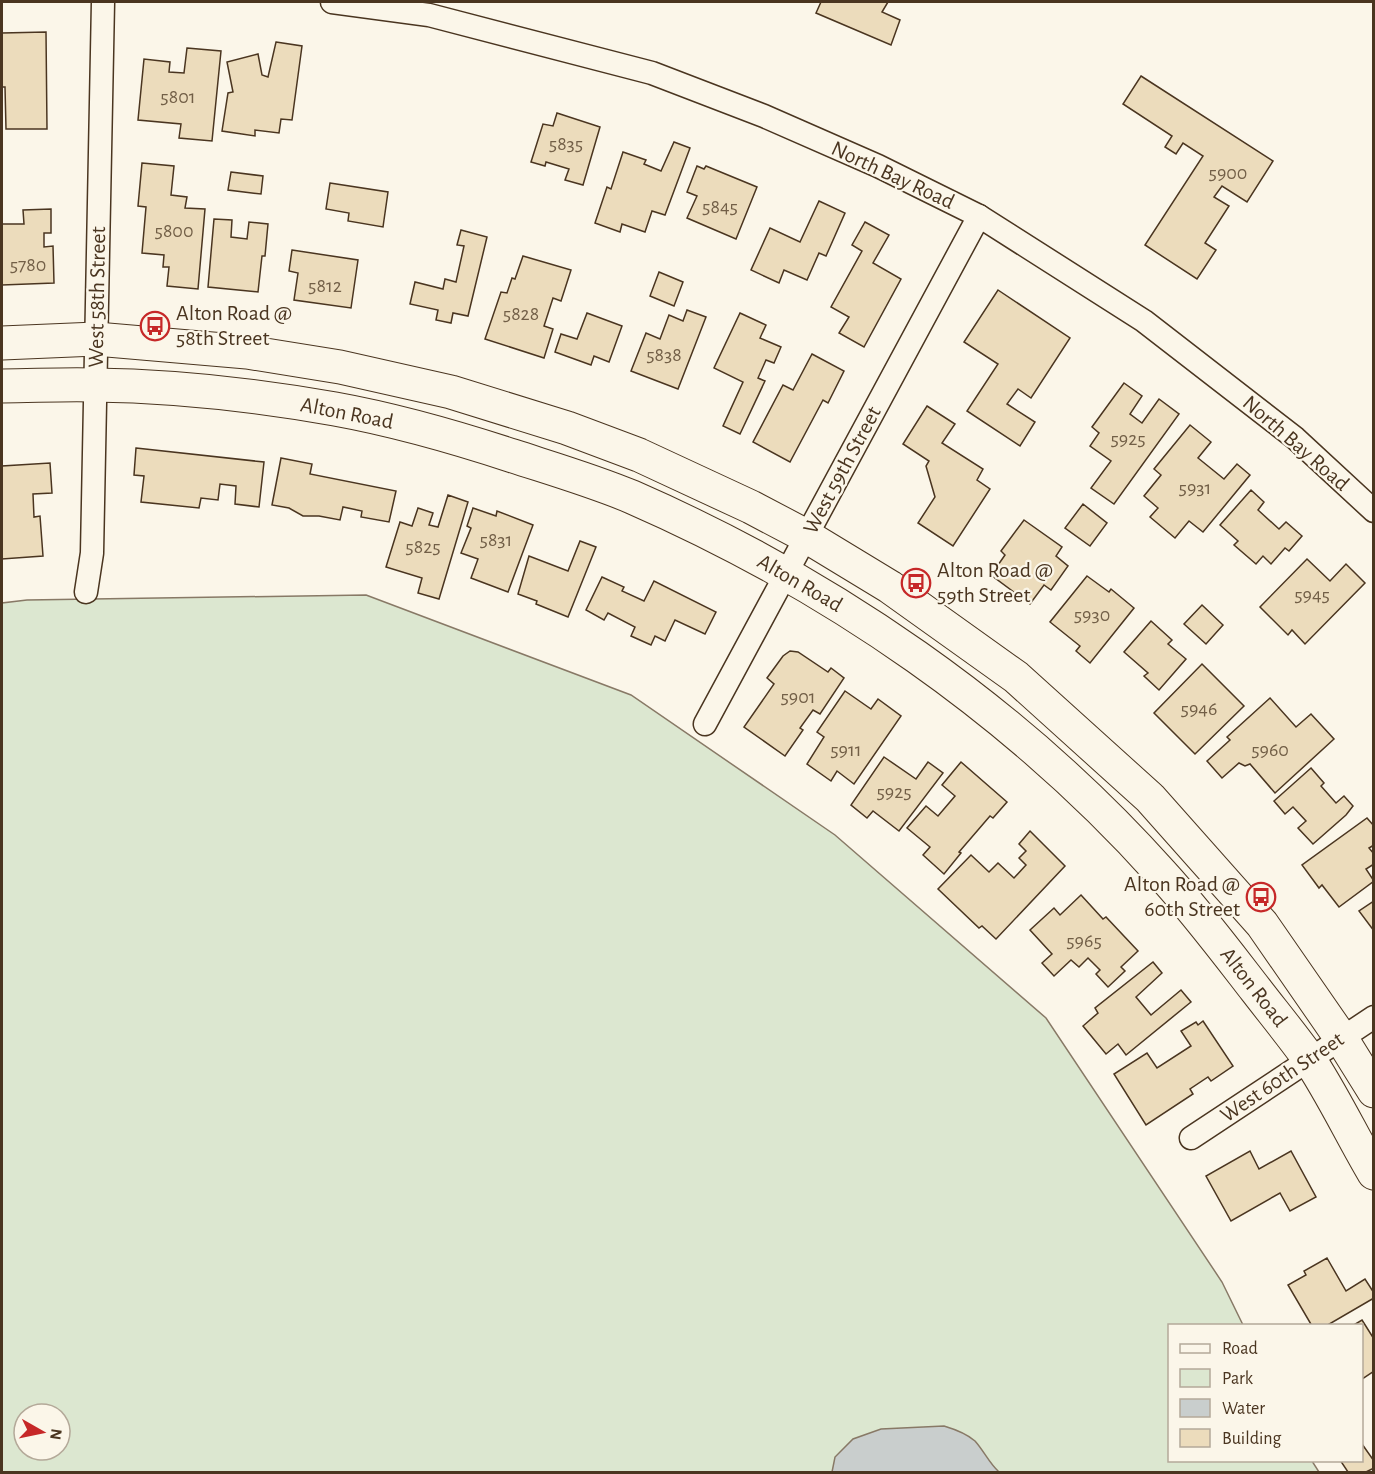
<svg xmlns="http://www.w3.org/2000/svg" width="1375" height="1474" font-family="'Alegreya Sans',sans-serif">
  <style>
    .green { fill: #dce7d0; stroke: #887966; stroke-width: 1.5; fill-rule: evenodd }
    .water { fill: #c9cecd; stroke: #887966; stroke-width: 1.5 }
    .building { fill: #ecdcbc; stroke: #4a3520; stroke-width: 1.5 }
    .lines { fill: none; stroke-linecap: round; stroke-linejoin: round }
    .street-casing { stroke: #4a3520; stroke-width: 25 }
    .primary-casing { stroke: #4a3520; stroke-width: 35 }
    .street { stroke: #fbf6e9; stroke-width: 22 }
    .primary { stroke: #fbf6e9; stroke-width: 33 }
    .labels { text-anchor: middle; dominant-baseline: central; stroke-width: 4.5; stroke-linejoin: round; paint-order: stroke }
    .number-label { font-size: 20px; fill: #725f47 }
    .street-label { font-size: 22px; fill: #4a3520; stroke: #fbf6e9 }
    .poi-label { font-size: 22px; fill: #4a3520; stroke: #fbf6e9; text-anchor: start }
  </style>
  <rect width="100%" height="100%" fill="#fbf6e9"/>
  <path class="green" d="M366 595 631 695 835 835 1046 1018 1222 1282 1243 1325 1170 1326V1460L1312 1461 1319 1472H2V603L27 600ZM24 1414H60V1450H24Z"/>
  <path class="water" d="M944 1426C954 1429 967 1434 975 1441 984 1451 989 1463 999 1472H832L835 1457 853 1439 881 1429Z"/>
  <g class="building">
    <path d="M821 2H888L882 12 900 20 891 45 816 13Z"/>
    <path d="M46 32 47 129H6L5 87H2V33Z"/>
    <path d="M276 42 302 46 292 120 281 119 279 133 255 130V136L222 131 228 93 233 92 227 62 258 54 262 75 268 77Z"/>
    <path d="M187 48 221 51 212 141 179 138 181 124 138 120 144 59 170 62 169 72 184 73Z"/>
    <path d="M1141 76 1273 161 1247 202 1222 186 1214 197 1229 206 1205 243 1216 250 1197 279 1145 245 1203 156 1183 143 1176 154 1165 147 1172 136 1123 104Z"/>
    <path d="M557 113 600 127 583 185 565 180 569 169 546 162 545 166 531 162 543 124 553 126Z"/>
    <path d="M674 142 690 148 665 215 652 211 645 232 622 224 620 232 595 223 607 187 611 189 623 152 646 160 644 164 661 171Z"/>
    <path d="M142 163 174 166 171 195 187 197 185 208 205 209 198 289 167 286 169 267H163L164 255 142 253 146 207 138 206Z"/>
    <path d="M697 166 704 169 706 166 757 187 736 239 687 218 697 196 687 192Z"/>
    <path d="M231 172 263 176 261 194 228 190Z"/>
    <path d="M330 183 388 192 383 227 348 221 349 213 326 209Z"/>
    <path d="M819 201 845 213 826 256 819 253 807 280 784 270 779 283 751 270 770 228 800 242Z"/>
    <path d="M51 209V233H44V247L53 246 54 283 2 285V224H24L23 210Z"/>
    <path d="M214 219 232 220 231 237 247 239 249 222 268 224 265 256H262L258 292 208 287Z"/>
    <path d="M865 222 889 235 873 263 901 279 864 347 839 333 849 317 831 307 862 251 852 245Z"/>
    <path d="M461 230 487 237 468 316 453 313 451 323 436 320 438 310 410 304 415 282 443 289 445 279 456 282 464 246 457 245Z"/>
    <path d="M292 250 358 260 351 308 294 300 298 273 289 271Z"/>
    <path d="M523 256 571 270 561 301 553 298 544 326 553 329 544 358 485 339 501 292 507 293 512 278 515 279Z"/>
    <path d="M659 272 683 282 674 306 650 296Z"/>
    <path d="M998 290 1070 338 1031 398 1018 389 1007 404 1035 422 1020 446 967 411 998 364 964 342Z"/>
    <path d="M687 310 706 317 678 389 631 371 646 333 660 339 669 315 683 321Z"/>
    <path d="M587 313 622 326 609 362 594 356 591 365 555 352 561 334 577 339Z"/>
    <path d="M740 313 766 325 760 338 781 347 774 363 766 360 758 378 765 381 740 434 723 426 743 382 714 368Z"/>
    <path d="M812 354 844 371 828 403 823 400 790 462 753 442 783 385 793 390Z"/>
    <path d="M1124 383 1142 396 1130 414 1142 423 1159 399 1179 414 1114 504 1091 488 1111 461 1090 446 1099 433 1092 427Z"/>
    <path d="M927 406 955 424 942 443 983 469 977 480 990 489 953 546 918 523 935 497 926 466 929 461 903 444Z"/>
    <path d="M1190 425 1211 442 1198 458 1224 479 1237 464 1250 475 1203 532 1189 521 1175 538 1150 517 1158 508 1144 496 1161 475 1154 469Z"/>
    <path d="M136 448 264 462 259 507 235 504 236 486 220 484 218 500 201 498 199 508 141 502 144 476 134 475Z"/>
    <path d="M281 458 312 464 310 474 396 491 389 522 361 517 362 511 343 507 340 520 319 516H303L289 508 272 505Z"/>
    <path d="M50 463 52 493 33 494 34 517 40 516 43 556 2 559V466Z"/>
    <path d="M1251 490 1264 502 1258 510 1279 529 1286 522 1302 536 1289 551 1285 548 1271 564 1263 556 1256 564 1234 545 1238 541 1220 525Z"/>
    <path d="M448 495 468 502 439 599 418 593 422 578 386 567 400 522 412 526 418 508 433 513 429 525 438 527Z"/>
    <path d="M1083 504 1107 523 1090 546 1065 528Z"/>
    <path d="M473 508 496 516 497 511 533 525 508 592 471 578 478 559 461 553 471 528 467 526Z"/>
    <path d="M1024 520 1062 547 1056 556 1068 566 1051 590 1044 585 1030 604 991 575 1005 555 1001 551Z"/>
    <path d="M580 541 596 547 568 617 536 604 537 601 518 594 529 556 568 571Z"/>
    <path d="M1307 559 1330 581 1346 564 1365 583 1305 644 1292 630 1288 635 1260 607Z"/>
    <path d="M1087 576 1109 592 1111 589 1134 608 1090 663 1076 651 1080 646 1050 622Z"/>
    <path d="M602 577 624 587 622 591 644 601 654 581 716 612 705 634 675 620 665 641 655 636 651 645 631 636 635 627 608 613 604 620 586 610Z"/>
    <path d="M1202 605 1223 625 1206 644 1184 624Z"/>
    <path d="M1151 621 1172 640 1168 644 1186 659 1159 690 1144 676 1148 673 1124 652Z"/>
    <path d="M790 651 798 652 828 672 831 668 844 678 820 714 813 710 800 728 803 730 785 756 744 727 774 684 767 678 783 656Z"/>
    <path d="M1202 664 1244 706 1195 754 1154 713Z"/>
    <path d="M845 691 871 709 878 699 901 716 854 784 837 771 831 781 807 764 824 737 817 732Z"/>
    <path d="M1270 698 1296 727 1311 714 1334 739 1275 793 1250 764 1245 766 1239 763 1222 778 1207 761 1230 740 1227 737Z"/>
    <path d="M884 757 916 779 928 762 943 773 899 831 873 811 867 818 851 805Z"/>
    <path d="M961 762 1007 802 993 818 990 816 959 852 961 853 944 874 923 855 930 847 907 828 926 806 938 816 955 796 942 785Z"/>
    <path d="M1311 768 1324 783 1321 786 1336 803 1344 796 1353 806 1346 815 1313 844 1298 828 1306 821 1293 807 1285 814 1274 801Z"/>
    <path d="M1367 818 1374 826V845L1369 848 1374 854V864L1366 869 1374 881 1339 907 1322 885 1319 888 1302 865Z"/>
    <path d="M1030 831 1065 866 996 939 982 926 979 928 938 889 971 855 989 872 998 863 1014 878 1026 865 1019 858 1026 851 1019 844Z"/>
    <path d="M1081 895 1103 919 1106 917 1138 951 1121 967 1125 971 1108 987 1096 974 1100 970 1088 958 1079 967 1071 960 1054 976 1042 963 1052 954 1030 930 1054 908 1060 915Z"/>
    <path d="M1374 901V931L1359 911Z"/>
    <path d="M1153 962 1162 973 1136 997 1151 1015 1181 990 1191 1002 1126 1055 1118 1044 1106 1054 1083 1026 1098 1013 1095 1008Z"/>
    <path d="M1203 1021 1233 1066 1211 1081 1208 1077 1190 1089 1193 1094 1146 1125 1114 1074 1147 1053 1157 1068 1191 1046 1181 1031 1196 1022 1198 1025Z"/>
    <path d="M1250 1151 1259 1169 1291 1151 1316 1197 1290 1211 1280 1193 1231 1221 1206 1176Z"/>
    <path d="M1327 1258 1346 1291 1365 1279 1374 1293V1298L1326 1326H1312L1288 1285 1306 1275 1304 1271Z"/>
    <path d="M1362 1320 1374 1339V1371L1362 1379V1326H1352Z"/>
    <path d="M1362 1444 1374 1461V1468L1366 1472H1348L1340 1460H1362Z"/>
  </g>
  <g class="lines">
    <g class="street-casing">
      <g id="street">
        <path d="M332 2 429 15 652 73 764 116 878 166 979 216 1144 321 1295 438 1374 511"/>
        <path d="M86 592 92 553 103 2"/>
        <path d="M705 724 979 216"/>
        <path d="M1191 1138 1374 1017"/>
      </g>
    </g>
    <g class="primary-casing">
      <g id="primary">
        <path d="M2 343 96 339 247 352 340 367 451 392 567 428 639 455 751 507 806 536 890 587 1016 677 1150 798 1262 924 1341 1038 1374 1091"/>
        <path d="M2 386C32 386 63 384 94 385 174 386 256 395 335 409 396 420 455 437 513 456 553 469 594 481 632 497 831 584 1016 711 1161 873 1195 910 1225 950 1256 990 1273 1012 1291 1034 1307 1056 1331 1091 1352 1136 1374 1173"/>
      </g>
    </g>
    <use href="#street" class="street"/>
    <use href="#primary" class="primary"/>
  </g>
  <defs>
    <g id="bus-ring" transform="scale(1.5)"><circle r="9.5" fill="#fbf6e9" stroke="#c62828" stroke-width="1.5"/><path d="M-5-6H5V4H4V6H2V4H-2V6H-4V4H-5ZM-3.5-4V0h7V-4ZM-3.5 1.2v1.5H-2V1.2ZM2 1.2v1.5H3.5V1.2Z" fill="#c62828"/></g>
  </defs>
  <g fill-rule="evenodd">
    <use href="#bus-ring" x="155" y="326"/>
    <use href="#bus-ring" x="916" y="583"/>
    <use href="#bus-ring" x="1261" y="897"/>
  </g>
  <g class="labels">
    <g class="number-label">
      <text x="178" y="97">5801</text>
      <text x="566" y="144">5835</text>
      <text x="1228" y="173">5900</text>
      <text x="720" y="207">5845</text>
      <text x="174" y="231">5800</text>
      <text x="28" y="265">5780</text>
      <text x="325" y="286">5812</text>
      <text x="521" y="314">5828</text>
      <text x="664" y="355">5838</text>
      <text x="1128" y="439">5925</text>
      <text x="1195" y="488">5931</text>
      <text x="496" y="540">5831</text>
      <text x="423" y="547">5825</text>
      <text x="1312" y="595">5945</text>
      <text x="1092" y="615">5930</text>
      <text x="798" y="697">5901</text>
      <text x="1199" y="709">5946</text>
      <text x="846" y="750">5911</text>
      <text x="1270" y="750">5960</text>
      <text x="894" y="792">5925</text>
      <text x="1084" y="941">5965</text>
    </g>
    <g class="street-label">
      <text transform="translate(893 175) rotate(25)">North Bay Road</text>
      <text transform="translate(97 297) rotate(-89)">West 58th Street</text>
      <text transform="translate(347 413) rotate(11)">Alton Road</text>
      <text transform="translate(1296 443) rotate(41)">North Bay Road</text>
      <text transform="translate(842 470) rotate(-62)">West 59th Street</text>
      <text transform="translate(800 583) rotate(30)">Alton Road</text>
      <text transform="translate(1254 987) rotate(52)">Alton Road</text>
      <text transform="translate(1282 1077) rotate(-34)">West 60th Street</text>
    </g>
    <g class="poi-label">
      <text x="176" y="313">Alton Road @<tspan x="176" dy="25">58th Street</tspan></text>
      <text x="937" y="570">Alton Road @<tspan x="937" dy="25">59th Street</tspan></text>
      <text x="1240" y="884" text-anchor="end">Alton Road @<tspan x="1240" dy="25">60th Street</tspan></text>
    </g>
  </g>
  <rect width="1375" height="1474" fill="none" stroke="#4a3520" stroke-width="6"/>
  <rect x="1168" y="1324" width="195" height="138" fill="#fbf6e9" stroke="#b4a999" stroke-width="1.5"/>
  <rect x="1180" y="1344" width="30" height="9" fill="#fbf6e9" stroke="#b4a999" stroke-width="1.5"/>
  <text x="1222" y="1354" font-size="18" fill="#4a3520">Road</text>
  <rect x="1180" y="1369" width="30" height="18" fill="#dce7d0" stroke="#b4a999" stroke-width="1.5"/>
  <text x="1222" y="1384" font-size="18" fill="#4a3520">Park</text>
  <rect x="1180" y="1399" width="30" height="18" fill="#c9cecd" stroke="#b4a999" stroke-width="1.5"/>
  <text x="1222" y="1414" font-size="18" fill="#4a3520">Water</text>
  <rect x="1180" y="1429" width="30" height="18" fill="#ecdcbc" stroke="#b4a999" stroke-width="1.5"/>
  <text x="1222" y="1444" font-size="18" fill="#4a3520">Building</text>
  <g transform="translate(42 1432) rotate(99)"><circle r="28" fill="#fbf6e9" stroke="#b4a999" stroke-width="1.5"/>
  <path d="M0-4.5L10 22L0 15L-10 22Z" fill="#c62828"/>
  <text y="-9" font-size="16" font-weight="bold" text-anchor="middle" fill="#4a3520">N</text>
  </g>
</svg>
